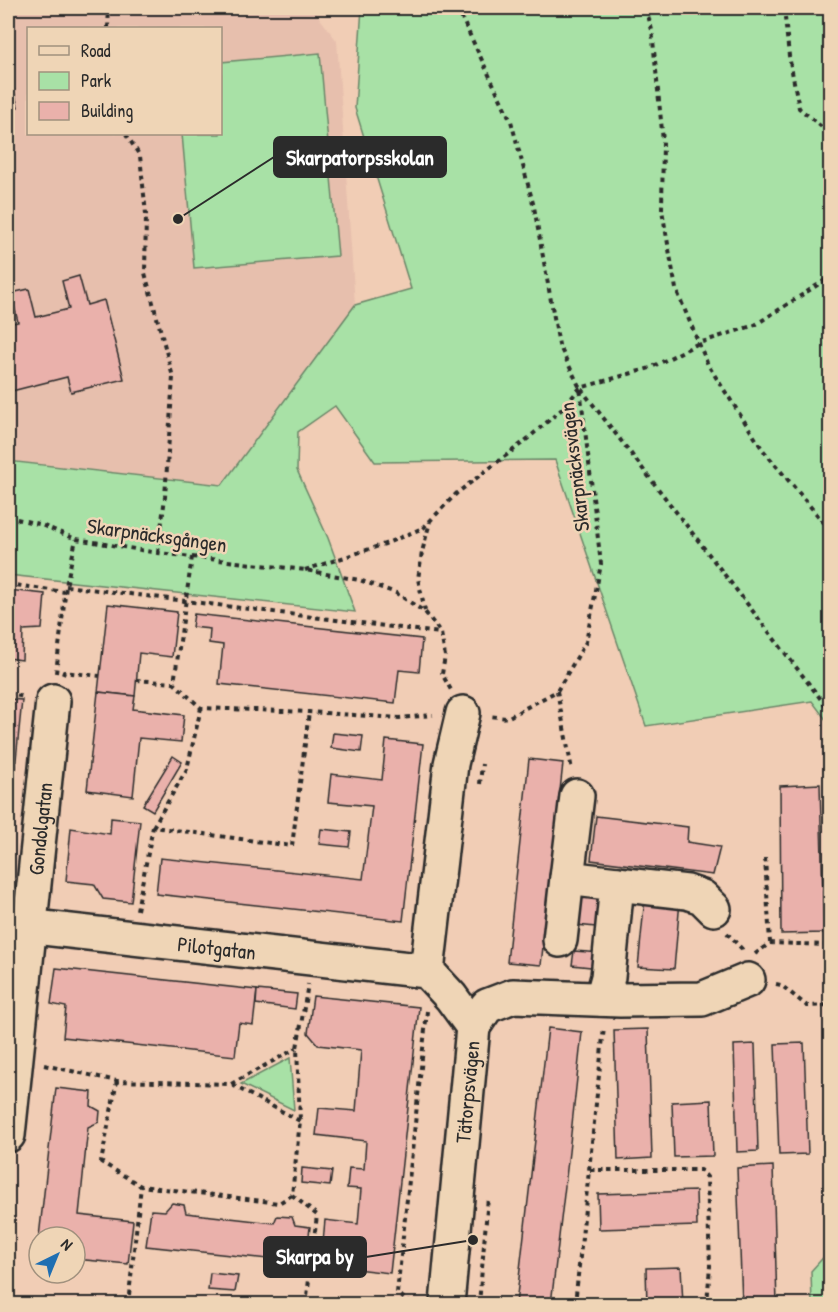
<svg xmlns="http://www.w3.org/2000/svg" width="838" height="1312" font-family="'Patrick Hand',sans-serif">
  <style>
    .built { fill: #e7bfad; fill-rule: evenodd }
    .green { fill: #a8e1a6; stroke: #6a8668; stroke-width: 1.5 }
    .building { fill: #eab1ab; stroke: #2b2b2b; stroke-width: 1.5 }
    .lines { fill: none; stroke-linecap: round; stroke-linejoin: round }
    .minor-casing { stroke: #2b2b2b; stroke-width: 38 }
    .path { stroke: #2b2b2b; stroke-width: 4; stroke-dasharray: 4.5 4.5; stroke-linecap: butt }
    .minor { stroke: #efd5b6; stroke-width: 33 }
    .labels { text-anchor: middle; dominant-baseline: central; stroke-width: 5; stroke-linejoin: round; paint-order: stroke }
    .street-label { font-size: 21px; fill: #2b2b2b; stroke: #efd5b6 }
    .leader { fill: none; stroke: #2b2b2b; stroke-width: 2 }
    .callout-dot { fill: #2b2b2b; stroke: #efd5b6; stroke-width: 2 }
    .callout { fill: #2b2b2b; stroke: #2b2b2b; stroke-width: 2 }
    .callout-label { font-size: 22px; text-anchor: middle; font-weight: bold; fill: #fff }
  </style>
  <rect width="100%" height="100%" fill="#f1cdb5"/>
  <filter id="ink" filterUnits="userSpaceOnUse"><feTurbulence type="fractalNoise" baseFrequency=".0167" numOctaves="2"/><feDisplacementMap in="SourceGraphic" scale="12" xChannelSelector="R" yChannelSelector="G"/><feConvolveMatrix kernelMatrix="1 2 1 2 8 2 1 2 1" color-interpolation-filters="sRGB"/></filter>
  <g filter="url(#ink)">
    <path class="built" d="M8 8H312L337 41 355 305 222 485 8 461ZM28 28H220V134H28Z"/>
    <g class="green">
      <path d="M362 8H830V725L812 701 646 726 555 460 375 462 335 406 298 432 297 470 328 538 355 612 8 575V461L222 485 355 305 411 289 355 108Z"/>
      <path d="M320 53 338 256 194 268 182 134H220L221 62Z"/>
      <path d="M290 1058 294 1110 241 1084Z"/>
      <path d="M830 1250V1304H812L811 1271Z"/>
    </g>
    <g class="building">
      <path d="M8 67 18 107 8 109Z"/>
      <path d="M79 276 87 305 104 300 124 379 71 392 67 377 8 392V324L18 322 11 293 29 289 36 317 69 309 62 281Z"/>
      <path d="M8 590 45 594 42 629 23 630 22 660 8 658Z"/>
      <path d="M108 604 177 612 172 657 139 653 135 696 98 692Z"/>
      <path d="M194 614 422 639 419 672 399 670 395 703 219 684 223 645 209 643 210 629 192 627Z"/>
      <path d="M98 692 135 696 133 709 184 715 181 742 139 738 133 796 87 790Z"/>
      <path d="M8 699 22 700 8 839Z"/>
      <path d="M333 733 363 736 361 752 331 748Z"/>
      <path d="M386 740 423 744 403 921 156 894 160 858 363 879 372 806 328 802 331 774 382 780Z"/>
      <path d="M173 756 182 762 153 811 143 805Z"/>
      <path d="M529 759 563 763 541 965 507 962Z"/>
      <path d="M820 784 824 933 781 934 780 786Z"/>
      <path d="M596 816 688 827 687 842 720 847 713 875 591 860Z"/>
      <path d="M111 818 140 821 131 902 103 899 94 884 66 881 71 828 110 834Z"/>
      <path d="M321 829 351 832 349 847 319 844Z"/>
      <path d="M580 896 608 899 605 928 577 925Z"/>
      <path d="M645 897 680 901 674 969 638 967Z"/>
      <path d="M574 951 602 953 600 968 572 965Z"/>
      <path d="M56 968 257 990 253 1025 239 1023 235 1056 63 1037 66 1007 51 1004Z"/>
      <path d="M257 990 297 994 295 1009 256 1004Z"/>
      <path d="M313 996 419 1007 390 1273 321 1265 325 1220 358 1224 361 1189 347 1188 349 1168 364 1169 366 1141 316 1135 319 1108 356 1111 361 1050 318 1045 308 1033Z"/>
      <path d="M548 1028 582 1032 569 1152 551 1304H516Z"/>
      <path d="M648 1029 652 1158 618 1160 614 1030Z"/>
      <path d="M804 1043 808 1154 779 1155 775 1044Z"/>
      <path d="M755 1044 758 1151 737 1152 734 1045Z"/>
      <path d="M56 1088 92 1092 91 1106 100 1111 99 1122 88 1127 79 1215 133 1221 128 1264 75 1259V1237H39Z"/>
      <path d="M711 1100 713 1156 674 1157 672 1102Z"/>
      <path d="M773 1166 777 1304H742L737 1168Z"/>
      <path d="M302 1168 332 1171 330 1186 301 1183Z"/>
      <path d="M696 1191 697 1226 599 1229 598 1194Z"/>
      <path d="M172 1203 184 1205 186 1213 274 1223 277 1216 292 1217 295 1225 310 1227 306 1263 146 1246 151 1210 165 1211Z"/>
      <path d="M681 1267 683 1304H647L646 1268Z"/>
      <path d="M210 1273 238 1276 235 1292 208 1290Z"/>
    </g>
    <g class="lines">
      <g class="minor-casing">
        <g id="minor">
          <path d="M567 878 577 796"/>
          <path d="M617 884 687 892 702 897 714 909"/>
          <path id="s1" d="M8 924 427 971 451 997 473 1027"/>
          <path d="M560 940 567 878 617 884 608 977 602 999"/>
          <path d="M427 971 451 764 463 713"/>
          <path id="s2" d="M8 1135 53 701"/>
          <path id="s3" d="M447 1304 473 1027 487 1006 513 996 620 1000 702 999 748 980"/>
        </g>
      </g>
      <g class="path">
        <path d="M457 8 511 121 534 207 559 345 580 388 601 564 586 642 557 691 507 718 489 716"/>
        <path d="M646 8 652 30 663 141 662 210 676 289 708 365 763 450 830 530"/>
        <path d="M784 8 789 56 799 108 830 134"/>
        <path d="M108 28 109 8"/>
        <path d="M126 134 140 156 146 214 145 273 173 377 165 497 158 553"/>
        <path d="M581 389 830 711"/>
        <path d="M8 517 39 524 76 539 158 553 305 570 359 580 396 593 425 612 441 633 445 656 442 674 451 690"/>
        <path d="M423 528 457 493 525 441 562 409 580 388 650 368 699 343 755 325 830 277"/>
        <path d="M192 557 174 683 201 708 309 712 399 718 433 715"/>
        <path d="M305 570 385 544 425 527"/>
        <path d="M8 584 65 592"/>
        <path d="M66 586 440 633"/>
        <path d="M425 611 418 579 422 552 430 522"/>
        <path d="M56 673 66 586 76 539"/>
        <path d="M63 675 64 672 100 676"/>
        <path d="M136 680 174 683"/>
        <path d="M557 691 572 770"/>
        <path d="M8 694 25 697"/>
        <path d="M480 784 482 764"/>
        <path d="M153 827 187 769 201 708"/>
        <path d="M765 858 770 943"/>
        <path d="M137 910 153 827 292 846 309 712"/>
        <path d="M727 933 742 949 743 953"/>
        <path d="M755 954 770 943 830 945"/>
        <path d="M776 984 781 985 807 1006 830 1005"/>
        <path d="M44 1065 117 1081 231 1084 297 1048"/>
        <path d="M117 1081 101 1162 141 1186 279 1203 292 1195 300 1121 297 1048 308 984"/>
        <path d="M232 1085 300 1121"/>
        <path d="M590 1170H701L707 1177 710 1266 707 1304"/>
        <path d="M829 1179H830"/>
        <path d="M292 1195 317 1215 306 1304"/>
        <path d="M8 1266V1278"/>
        <path d="M8 1300 45 1304"/>
        <path d="M128 1304 141 1186"/>
        <path d="M411 1304 397 1293 427 1011"/>
        <path d="M479 1304 488 1197"/>
        <path d="M575 1304 604 1027"/>
      </g>
      <use href="#minor" class="minor"/>
    </g>
  </g>
  <g class="labels">
    <g class="street-label">
      <text transform="translate(574 467) rotate(-97)">Skarpnäcksvägen</text>
      <text transform="translate(157 535) rotate(8)">Skarpnäcksgången</text>
      <text stroke="none"><textPath href="#s2" startOffset="308">Gondolgatan</textPath></text>
      <text stroke="none"><textPath href="#s1" startOffset="210">Pilotgatan</textPath></text>
      <text stroke="none"><textPath href="#s3" startOffset="213">Tätorpsvägen</textPath></text>
    </g>
  </g>
  <path class="leader" d="M178 219L274 157M473 1240L366 1257"/>
  <g class="callout-dot">
    <circle cx="178" cy="219" r="6"/>
    <circle cx="473" cy="1240" r="6"/>
  </g>
  <g class="callout">
    <rect x="274" y="137" width="172" height="40" rx="6"/>
    <rect x="264" y="1237" width="102" height="40" rx="6"/>
  </g>
  <g class="callout-label">
    <text x="360" y="165">Skarpatorpsskolan</text>
    <text x="315" y="1264">Skarpa by</text>
  </g>
  <rect width="838" height="1312" fill="none" stroke="#efd5b6" stroke-width="30"/>
  <rect x="15" y="15" width="808" height="1282" fill="none" stroke="#2b2b2b" stroke-width="2" filter="url(#ink)"/>
  <rect x="27" y="27" width="195" height="108" fill="#efd5b6" stroke="#a1917e" stroke-width="1.5"/>
  <rect x="39" y="46" width="30" height="9" fill="#efd5b6" stroke="#a1917e" stroke-width="1.5"/>
  <text x="81" y="57" font-size="18" fill="#2b2b2b">Road</text>
  <rect x="39" y="72" width="30" height="18" fill="#a8e1a6" stroke="#a1917e" stroke-width="1.5"/>
  <text x="81" y="87" font-size="18" fill="#2b2b2b">Park</text>
  <rect x="39" y="102" width="30" height="18" fill="#eab1ab" stroke="#a1917e" stroke-width="1.5"/>
  <text x="81" y="117" font-size="18" fill="#2b2b2b">Building</text>
  <g transform="translate(57 1255) rotate(43)"><circle r="28" fill="#efd5b6" stroke="#a1917e" stroke-width="1.5"/>
  <path d="M0-4.5L10 22L0 15L-10 22Z" fill="#1f6fb2"/>
  <text y="-9" font-size="16" font-weight="bold" text-anchor="middle" fill="#2b2b2b">N</text>
  </g>
</svg>
